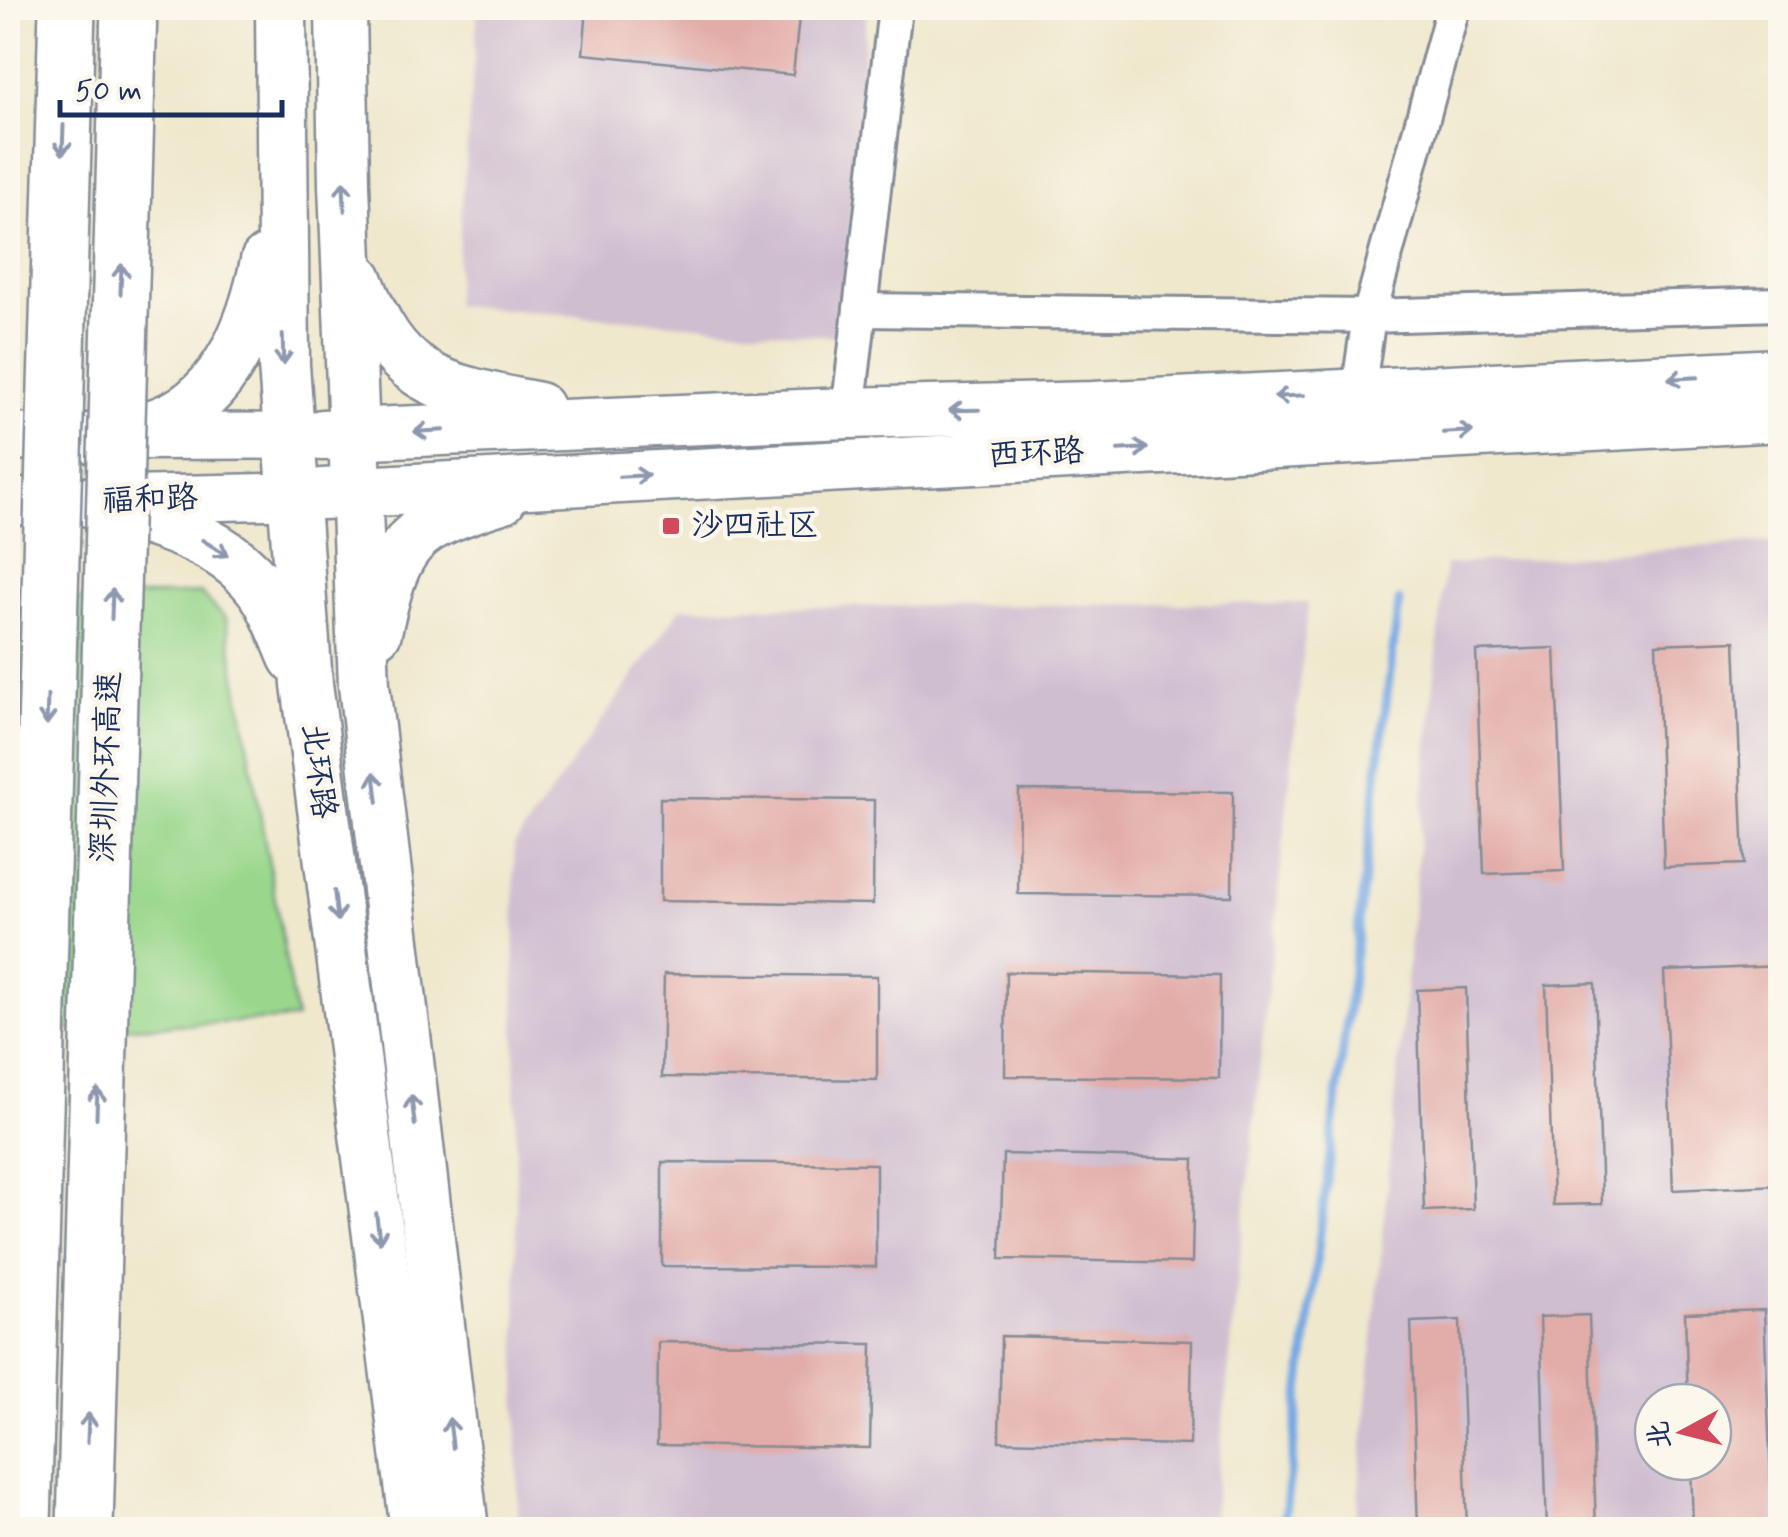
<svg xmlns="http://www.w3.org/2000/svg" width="1788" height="1537" font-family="Mynerve,'LXGW WenKai TC',sans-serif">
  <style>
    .industrial { fill: #cfbdd0; fill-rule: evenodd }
    .green { fill: #9ad78c; stroke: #5a8375; stroke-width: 2.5 }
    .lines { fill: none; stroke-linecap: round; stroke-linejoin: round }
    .stream { stroke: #78a9e3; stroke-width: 9 }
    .building { fill: #e2aca8 }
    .street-casing { stroke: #858c96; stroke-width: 38 }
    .secondary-casing { stroke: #858c96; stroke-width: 50 }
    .primary-casing { stroke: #858c96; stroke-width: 55 }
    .street { stroke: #fff; stroke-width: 32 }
    .secondary { stroke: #fff; stroke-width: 45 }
    .primary { stroke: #fff; stroke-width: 50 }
    .highway-bridge-casing { stroke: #858c96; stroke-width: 60; stroke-linecap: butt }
    .highway-bridge { stroke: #fff; stroke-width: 55 }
    .oneway { stroke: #8d97ae }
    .poi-dot { fill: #d1495b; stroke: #fbf7ec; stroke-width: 4 }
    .labels { text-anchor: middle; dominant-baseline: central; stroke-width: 9; stroke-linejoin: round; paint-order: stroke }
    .street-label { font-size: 32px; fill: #1b2f5e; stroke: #fbf7ec }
    .poi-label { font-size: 32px; fill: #1b2f5e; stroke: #fbf7ec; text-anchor: start }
  </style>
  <rect width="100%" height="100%" fill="#fbf7ec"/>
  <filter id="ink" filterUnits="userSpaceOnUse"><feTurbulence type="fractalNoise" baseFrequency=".01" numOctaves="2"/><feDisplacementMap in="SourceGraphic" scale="20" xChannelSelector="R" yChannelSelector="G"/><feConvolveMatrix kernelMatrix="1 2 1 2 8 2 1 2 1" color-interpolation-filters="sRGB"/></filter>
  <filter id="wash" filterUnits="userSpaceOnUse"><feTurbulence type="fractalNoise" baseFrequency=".0048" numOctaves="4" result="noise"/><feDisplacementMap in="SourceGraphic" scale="40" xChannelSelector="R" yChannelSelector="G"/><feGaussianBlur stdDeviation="2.25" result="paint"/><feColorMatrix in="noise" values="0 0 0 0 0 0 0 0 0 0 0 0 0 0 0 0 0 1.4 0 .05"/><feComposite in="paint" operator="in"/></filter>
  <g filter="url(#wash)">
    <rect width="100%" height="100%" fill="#efe8cd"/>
    <g class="industrial">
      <path d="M478 8H867L841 337 454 305Z"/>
      <path d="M1780 541V1529L1355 1530 1445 565ZM1653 1402H1713V1462H1653Z"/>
      <path d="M1308 603 1212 1529H518L514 845 681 608Z"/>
    </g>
    <path class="green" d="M200 593 226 618 296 1019 8 1033V603Z"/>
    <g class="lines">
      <path class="stream" d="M1283 1530 1399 601"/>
    </g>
    <g id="blocks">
      <g class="building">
        <path d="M587 8H800L793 75 583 54Z"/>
        <path d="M1735 641 1744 864 1664 867 1656 644Z"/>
        <path d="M1555 648 1564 871 1484 874 1476 651Z"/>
        <path d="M1019 790 1233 792 1232 896 1018 894Z"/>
        <path d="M660 798 874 800 873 904 660 901Z"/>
        <path d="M1780 966V1185L1673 1190 1664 971Z"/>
        <path d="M1006 972 1220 975 1219 1078 1005 1076Z"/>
        <path d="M664 974 877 976V1080L662 1077Z"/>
        <path d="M1595 983 1602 1204 1553 1205 1546 985Z"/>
        <path d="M1466 988 1473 1209 1424 1211 1417 990Z"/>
        <path d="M1003 1154 1194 1159 1192 1263 1000 1259Z"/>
        <path d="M662 1162 876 1164V1267L662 1266Z"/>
        <path d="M1764 1310 1773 1530H1693L1691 1462H1713V1402H1688L1685 1313Z"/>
        <path d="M1589 1315 1596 1530H1547L1540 1317Z"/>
        <path d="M1460 1320 1467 1530H1418L1411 1322Z"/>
        <path d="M1001 1336 1192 1341 1190 1445 999 1441Z"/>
        <path d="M658 1342 872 1344 870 1448 657 1445Z"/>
      </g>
    </g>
  </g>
  <g filter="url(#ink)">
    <use href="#blocks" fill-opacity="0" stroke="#858c96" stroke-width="2.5"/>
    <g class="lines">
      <g class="street-casing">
        <g id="street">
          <path d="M860 310 1369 316 1780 304"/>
          <path d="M1358 393 1369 316 1453 8"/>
          <path d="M848 413 895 8"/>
        </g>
      </g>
      <g class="secondary-casing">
        <g id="secondary">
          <path d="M8 437 287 436"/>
          <path d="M8 502 292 496"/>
        </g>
      </g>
      <g class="primary-casing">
        <g id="primary">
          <path d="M281 8 284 365 307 684 416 1530"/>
          <path d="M341 8 344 185 364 685 463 1530"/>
          <path d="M357 279C396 383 437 387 538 408"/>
          <path d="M322 435 848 413 1093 407 1780 374"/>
          <path d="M94 438C117 432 142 430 164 421 227 396 254 322 266 261"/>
          <path d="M322 494 1780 416"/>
          <path d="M92 502C154 523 226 536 265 594 277 613 285 636 294 657"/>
          <path d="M376 632C397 537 409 527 501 498"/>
        </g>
      </g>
      <use href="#street" class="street"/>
      <use href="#secondary" class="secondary"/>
      <use href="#primary" class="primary"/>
      <g class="highway-bridge-casing">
        <g id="highway-bridge">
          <path d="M23 1524 67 8"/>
          <path d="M85 1526 129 8"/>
        </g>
      </g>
      <use href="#highway-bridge" class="highway-bridge"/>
    </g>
    <defs><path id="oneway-shaft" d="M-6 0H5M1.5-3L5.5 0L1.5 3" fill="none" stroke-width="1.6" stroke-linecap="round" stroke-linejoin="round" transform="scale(2.5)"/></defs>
    <g class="oneway">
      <use href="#oneway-shaft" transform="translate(63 140) rotate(92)"/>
      <use href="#oneway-shaft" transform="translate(344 196) rotate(-92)"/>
      <use href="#oneway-shaft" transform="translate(121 279) rotate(-88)"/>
      <use href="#oneway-shaft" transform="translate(283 350) rotate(89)"/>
      <use href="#oneway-shaft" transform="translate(1683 378) rotate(177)"/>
      <use href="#oneway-shaft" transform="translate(1289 396) rotate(177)"/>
      <use href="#oneway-shaft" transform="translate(964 410) rotate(179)"/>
      <use href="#oneway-shaft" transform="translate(429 431) rotate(177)"/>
      <use href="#oneway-shaft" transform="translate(1458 432) rotate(-3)"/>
      <use href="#oneway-shaft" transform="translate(1133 449) rotate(-3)"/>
      <use href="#oneway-shaft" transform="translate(634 476) rotate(-3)"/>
      <use href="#oneway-shaft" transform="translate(215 548) rotate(32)"/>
      <use href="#oneway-shaft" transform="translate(112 604) rotate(-88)"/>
      <use href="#oneway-shaft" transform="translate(47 710) rotate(92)"/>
      <use href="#oneway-shaft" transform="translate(376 787) rotate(-97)"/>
      <use href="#oneway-shaft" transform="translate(336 906) rotate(83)"/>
      <use href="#oneway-shaft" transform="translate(97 1103) rotate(-88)"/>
      <use href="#oneway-shaft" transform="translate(413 1110) rotate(-97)"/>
      <use href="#oneway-shaft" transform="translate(378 1228) rotate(83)"/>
      <use href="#oneway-shaft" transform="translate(88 1428) rotate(-88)"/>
      <use href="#oneway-shaft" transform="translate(451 1433) rotate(-97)"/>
    </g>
  </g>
  <rect class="poi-dot" x="661" y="516" width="20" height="20" rx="5"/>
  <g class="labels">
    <g class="street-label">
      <text transform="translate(1036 454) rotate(-3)">西环路</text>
      <text transform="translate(150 500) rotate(-2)">福和路</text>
      <text transform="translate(107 767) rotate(-88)">深圳外环高速</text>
      <text transform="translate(318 771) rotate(83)">北环路</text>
    </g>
    <g class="poi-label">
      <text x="691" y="526">沙四社区</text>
    </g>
  </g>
  <rect width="1788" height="1537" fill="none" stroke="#fbf7ec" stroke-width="40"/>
  <g transform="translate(1683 1432) rotate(263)"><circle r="48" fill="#fbf7ec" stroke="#a1a7b3" stroke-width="2.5"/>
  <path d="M0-8L18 38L0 25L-18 38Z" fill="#d1495b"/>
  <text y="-15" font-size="28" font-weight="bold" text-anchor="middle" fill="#1b2f5e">北</text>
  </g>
  <path d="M60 100v15h222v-15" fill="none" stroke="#1b2f5e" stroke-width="5"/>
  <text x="75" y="100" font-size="30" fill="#1b2f5e" stroke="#fbf7ec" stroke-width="8" paint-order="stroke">50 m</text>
</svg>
